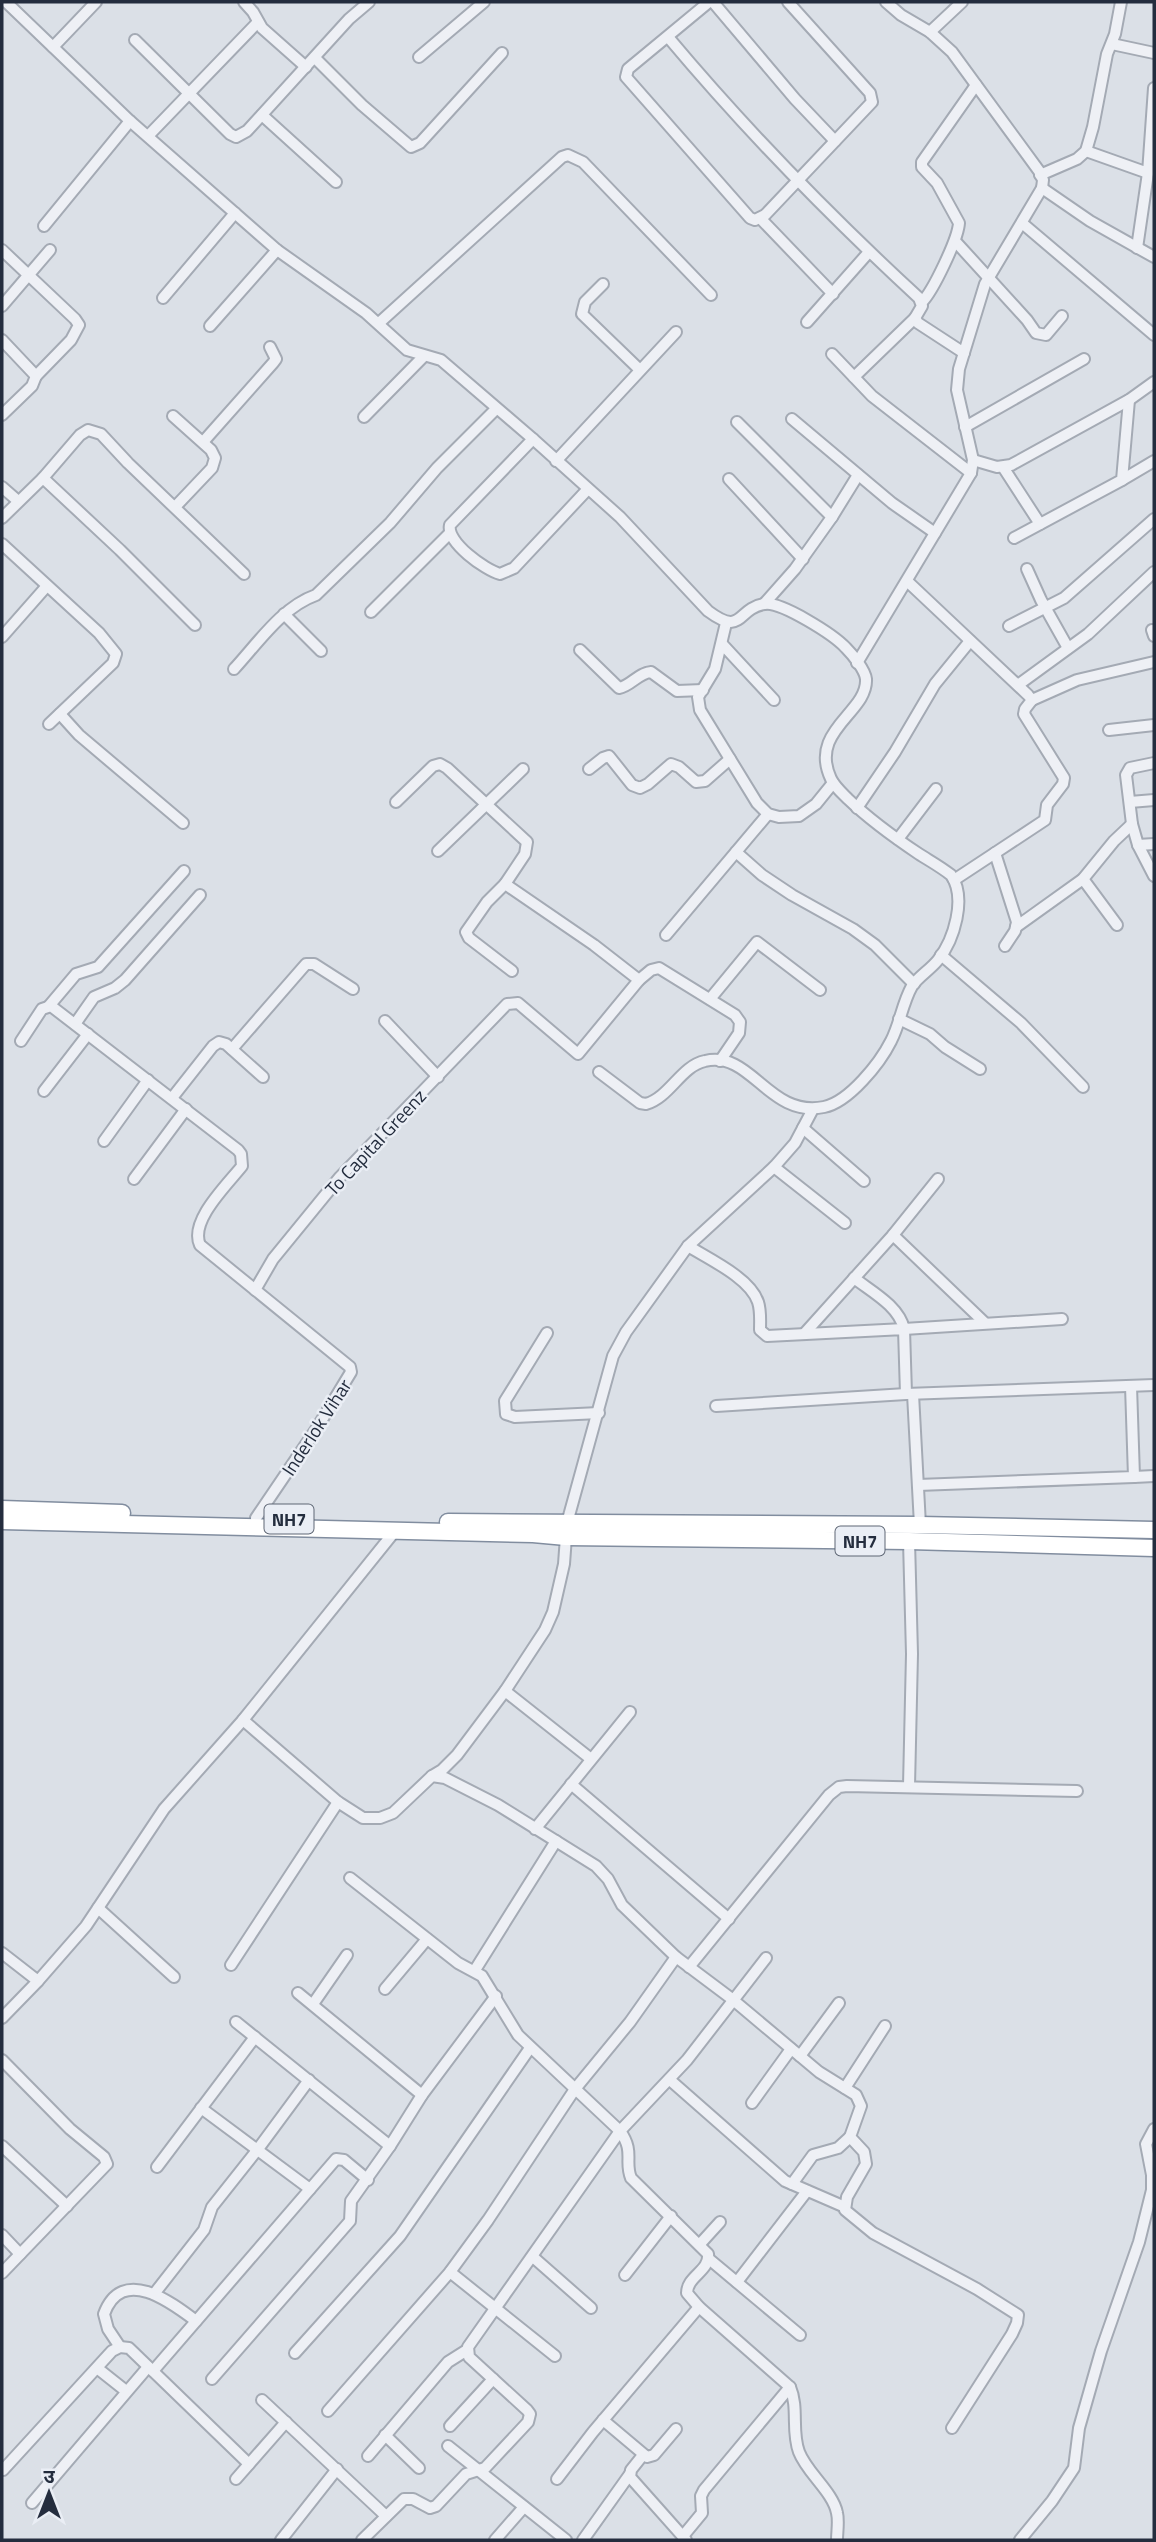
<svg xmlns="http://www.w3.org/2000/svg" width="1156" height="2542" font-family="'Titillium Web','Noto Sans Devanagari',sans-serif">
  <style>
    .lines { fill: none; stroke-linecap: round; stroke-linejoin: round }
    .minor-casing { stroke: #a4aab4; stroke-width: 14 }
    .highway-casing { stroke: #818d9f; stroke-width: 19 }
    .minor { stroke: #eef0f5; stroke-width: 10 }
    .highway { stroke: #fff; stroke-width: 16 }
    .labels { text-anchor: middle; dominant-baseline: central; stroke-width: 5; stroke-linejoin: round; paint-order: stroke }
    .shield { fill: #eaeef5; stroke: #5f6775; stroke-width: 2 }
    .shield-label { font-size: 18px; font-weight: bold; fill: #242d3e }
    .street-label { font-size: 19px; fill: #242d3e; stroke: #eaeef5 }
  </style>
  <rect width="100%" height="100%" fill="#dbe0e7"/>
  <g class="lines">
    <g class="minor-casing">
      <g id="minor">
        <path d="M6 2 130 121 277 250 366 313 407 350 441 360 533 439 620 517 708 611C743 637 736 609 764 604 781 601 834 635 846 648 853 655 865 670 866 679 868 713 808 730 831 779 835 787 842 793 848 799 870 820 895 838 919 854 930 861 941 867 951 875 967 898 954 940 938 960 930 970 919 976 912 986 902 1004 900 1024 891 1041 880 1063 849 1102 824 1107 768 1118 752 1050 705 1061 681 1066 670 1097 646 1104L640 1103 599 1072"/>
        <path d="M244 2 253 12 262 28 306 67"/>
        <path d="M709 2 628 69 626 77 750 218 755 220 765 215 872 102 870 93 788 2"/>
        <path d="M713 2 795 99 835 141"/>
        <path d="M930 32 962 2"/>
        <path d="M668 37C746 130 830 216 919 298L922 306 915 318 918 323 964 353"/>
        <path d="M135 40 230 134 236 137 247 131 349 19 369 2"/>
        <path d="M1112 44 1154 53"/>
        <path d="M53 47 96 2"/>
        <path d="M419 57 484 2"/>
        <path d="M315 58 362 105 411 147 420 143 502 53"/>
        <path d="M262 115 336 182"/>
        <path d="M148 136 258 22"/>
        <path d="M1086 151 1148 173 1154 88"/>
        <path d="M1040 175 1077 159 1086 151 1093 127 1107 54 1115 34 1121 2"/>
        <path d="M1042 188 1090 221 1154 257"/>
        <path d="M760 218 833 294"/>
        <path d="M1022 223 1154 335"/>
        <path d="M44 226 130 121"/>
        <path d="M955 241 1027 320 1036 333 1046 335 1062 316"/>
        <path d="M1137 248 1148 173"/>
        <path d="M2 250 75 319 79 325 71 340 36 376"/>
        <path d="M603 284 585 302 582 314 640 370"/>
        <path d="M163 298 235 213"/>
        <path d="M922 302C933 291 958 239 959 223L937 183 922 167V162L976 85"/>
        <path d="M2 306 50 250"/>
        <path d="M807 322 869 252"/>
        <path d="M379 323 562 157 568 155 583 162 711 295"/>
        <path d="M210 326 277 250"/>
        <path d="M2 340 36 376 32 386 2 415"/>
        <path d="M832 354 872 396 971 473"/>
        <path d="M854 377 915 318"/>
        <path d="M173 416 211 450 215 458 212 468 175 507"/>
        <path d="M364 417 424 356"/>
        <path d="M792 419 892 503 935 533"/>
        <path d="M737 422 832 517 795 569 764 604"/>
        <path d="M965 427 1084 359"/>
        <path d="M533 439 450 525C446 542 485 570 500 574L514 568 588 489"/>
        <path d="M203 442 273 363 276 359 270 347"/>
        <path d="M973 460 997 467 1011 465 1129 400 1154 382"/>
        <path d="M556 461 676 332"/>
        <path d="M1003 467 1040 524"/>
        <path d="M43 478 120 550 195 625"/>
        <path d="M729 479 803 559"/>
        <path d="M1122 480 1154 461"/>
        <path d="M2 487 18 501"/>
        <path d="M832 517 858 475"/>
        <path d="M2 518 43 478 80 435 88 430 101 434 128 463 244 574"/>
        <path d="M1014 538 1122 480 1129 400"/>
        <path d="M2 544 99 633 116 654 113 663 49 724"/>
        <path d="M1027 569 1041 600 1068 648"/>
        <path d="M907 581 1028 695 1032 700 1025 709 1024 714 1064 778 1063 784 1047 805 1045 820 995 853 1017 922 1015 931 1005 946"/>
        <path d="M371 612 449 534"/>
        <path d="M284 614 321 651"/>
        <path d="M726 623 715 669 698 697 700 710 757 803 768 814 779 817 799 816 816 804 833 783"/>
        <path d="M1009 626 1064 598 1154 519"/>
        <path d="M1152 630 1154 636"/>
        <path d="M2 637 46 587"/>
        <path d="M722 644 774 700"/>
        <path d="M580 650 619 688C631 686 638 673 651 672L677 691 703 690"/>
        <path d="M857 663 971 473 973 460 957 390 959 369 985 284 1042 188 1043 180 1039 171 952 52 930 32 901 15 886 2"/>
        <path d="M234 669C258 643 282 607 316 595L390 523 437 468 496 409"/>
        <path d="M1018 685 1088 634 1154 572"/>
        <path d="M1032 700 1077 680 1154 662"/>
        <path d="M60 714 79 735 183 823"/>
        <path d="M1109 730 1154 725"/>
        <path d="M1154 763 1130 768 1126 775 1132 824 1138 845 1154 876"/>
        <path d="M589 769 603 758 609 756 632 785 640 788 648 784 671 764 679 767 696 782 705 781 730 759"/>
        <path d="M396 802 433 766 440 764 447 768 527 842 525 854 505 884"/>
        <path d="M1130 802 1154 800"/>
        <path d="M857 808 895 752 935 684 970 641"/>
        <path d="M898 839 936 789"/>
        <path d="M1138 845 1154 844"/>
        <path d="M438 851 523 769"/>
        <path d="M736 852 762 875 792 895 853 929 875 945 914 984"/>
        <path d="M1083 879 1117 925"/>
        <path d="M954 880 995 853"/>
        <path d="M1016 927 1083 879 1114 841 1132 824"/>
        <path d="M666 935 768 814"/>
        <path d="M941 955 1021 1023 1083 1087"/>
        <path d="M639 980 651 970 659 968 735 1015 740 1022 739 1033 720 1061"/>
        <path d="M710 999 757 942 820 990"/>
        <path d="M49 1006 76 974 98 967 184 871"/>
        <path d="M899 1019 930 1034 945 1047 980 1069"/>
        <path d="M385 1021 438 1077"/>
        <path d="M75 1024 94 997 115 988 125 980 200 895"/>
        <path d="M21 1041 42 1009 51 1006 238 1150 241 1154 242 1166C227 1185 189 1221 200 1245L350 1367 351 1372 317 1428 256 1518"/>
        <path d="M232 1049 306 964H314L353 989"/>
        <path d="M44 1091 88 1034"/>
        <path d="M172 1098 213 1046 219 1042 226 1044 263 1077"/>
        <path d="M803 1128 864 1181"/>
        <path d="M104 1141 148 1080"/>
        <path d="M774 1167 845 1223"/>
        <path d="M134 1179 186 1109"/>
        <path d="M893 1235 938 1179"/>
        <path d="M688 1246C709 1259 750 1278 758 1302 761 1311 760 1321 760 1330L767 1336 904 1329 906 1394"/>
        <path d="M854 1278C872 1292 899 1306 904 1329L1062 1319"/>
        <path d="M255 1290 273 1259 340 1177 507 1004 518 1003 578 1054 639 980 594 945 505 884 487 902 466 932 469 938 512 971"/>
        <path d="M547 1333 505 1401 506 1414 515 1417 599 1413"/>
        <path d="M804 1334 893 1235 985 1323"/>
        <path d="M913 1394 920 1525"/>
        <path d="M716 1406 906 1394 1154 1385"/>
        <path d="M1134 1477 1154 1476"/>
        <path d="M918 1485 1134 1477 1131 1386"/>
        <path d="M395 1531 243 1720 338 1802 363 1818H380L393 1813 432 1776 445 1778 498 1805 596 1866 608 1879 622 1905 676 1957 732 1999 819 2072 856 2095 861 2106 850 2137 864 2152 866 2164 847 2197 845 2210 873 2233 977 2289 1018 2315 1017 2323 1012 2334 952 2428"/>
        <path d="M505 1691 591 1759"/>
        <path d="M432 1776 442 1770 457 1755 505 1691 545 1630 553 1612 564 1564 567 1523 613 1356 626 1332 688 1246 774 1167 795 1143 813 1109"/>
        <path d="M571 1784 729 1919"/>
        <path d="M909 1786 912 1654 909 1541"/>
        <path d="M535 1829 630 1712"/>
        <path d="M350 1878 458 1963 482 1976 518 2035 620 2131C635 2152 624 2161 631 2178L708 2254C710 2271 687 2276 687 2293L699 2307 790 2387C799 2408 791 2431 799 2452 807 2473 833 2492 837 2513 839 2521 837 2532 837 2540"/>
        <path d="M98 1908 174 1977"/>
        <path d="M2 1953 38 1981"/>
        <path d="M231 1965 338 1802"/>
        <path d="M689 1967 829 1795 839 1787 847 1786 1077 1791"/>
        <path d="M475 1970 556 1841"/>
        <path d="M385 1989 427 1939"/>
        <path d="M298 1993 422 2095"/>
        <path d="M313 2004 347 1955"/>
        <path d="M2 2018 38 1981 86 1926 164 1809 243 1720"/>
        <path d="M236 2022 390 2146 422 2095 496 1996"/>
        <path d="M800 2056 839 2003"/>
        <path d="M2 2060 70 2129 104 2157 107 2164 2 2273"/>
        <path d="M670 2080 785 2181 845 2207"/>
        <path d="M845 2088 885 2026"/>
        <path d="M752 2103 791 2049"/>
        <path d="M201 2108 310 2189"/>
        <path d="M2 2146 67 2206"/>
        <path d="M157 2167 255 2037"/>
        <path d="M792 2184 813 2155 838 2148 850 2137"/>
        <path d="M2 2235 20 2254"/>
        <path d="M700 2244 720 2222"/>
        <path d="M533 2257 591 2308"/>
        <path d="M709 2259 800 2335"/>
        <path d="M450 2272 555 2356"/>
        <path d="M625 2275 671 2216"/>
        <path d="M737 2282 807 2191"/>
        <path d="M154 2294 204 2230 212 2207 258 2149 309 2080"/>
        <path d="M120 2347 108 2329 104 2314C122 2265 171 2302 196 2321"/>
        <path d="M295 2353 400 2236 530 2048"/>
        <path d="M97 2368 126 2391"/>
        <path d="M153 2371 336 2159 344 2160 368 2180"/>
        <path d="M212 2379 350 2221 351 2201 390 2146"/>
        <path d="M262 2400 386 2516"/>
        <path d="M328 2411 450 2272 488 2220 575 2089 630 2022 676 1957"/>
        <path d="M603 2420 647 2457 654 2455 676 2429"/>
        <path d="M450 2426 493 2379"/>
        <path d="M385 2435 419 2468"/>
        <path d="M448 2446 566 2540"/>
        <path d="M643 2455 631 2470 630 2477 686 2540"/>
        <path d="M368 2456 448 2362 467 2350"/>
        <path d="M3 2470 112 2351 120 2347 129 2348 249 2464"/>
        <path d="M236 2479 286 2422"/>
        <path d="M557 2479 593 2432 699 2307"/>
        <path d="M32 2503 148 2367"/>
        <path d="M683 2536 702 2513 701 2496 704 2490 790 2387"/>
        <path d="M281 2540 337 2469"/>
        <path d="M362 2540 404 2499H413L430 2508 436 2506 466 2474 485 2468 528 2422 530 2414 527 2410 469 2357 468 2347 620 2131 687 2060 766 1958"/>
        <path d="M495 2540 524 2507"/>
        <path d="M583 2540 630 2474"/>
        <path d="M1020 2540 1052 2501 1074 2468 1079 2428 1101 2351 1139 2242 1152 2190V2175L1146 2144 1154 2129"/>
      </g>
    </g>
    <g class="highway-casing">
      <g id="highway">
        <path d="M2 1509 122 1513"/>
        <path d="M2 1521 533 1534 566 1537 909 1541 1154 1548"/>
        <path d="M448 1522 920 1525 1154 1530"/>
      </g>
    </g>
    <use href="#minor" class="minor"/>
    <use href="#highway" class="highway"/>
  </g>
  <g class="labels">
    <g class="shield">
      <rect x="264.5" y="1504.5" width="49" height="29" rx="5"/>
      <rect x="835.5" y="1526.5" width="49" height="29" rx="5"/>
    </g>
    <g class="shield-label">
      <text x="289" y="1519">NH7</text>
      <text x="860" y="1541">NH7</text>
    </g>
    <g class="street-label">
      <text transform="translate(375 1142) rotate(-47)">To Capital Greenz</text>
      <text transform="translate(316 1427) rotate(-57)">Inderlok Vihar</text>
    </g>
  </g>
  <rect width="1156" height="2542" fill="none" stroke="#242d3e" stroke-width="7"/>
  <g transform="translate(49 2493)" stroke="#eaeef5" stroke-width="5" paint-order="stroke">
  <path d="M0-5L12 26L0 18L-12 26Z" fill="#242d3e"/>
  <text y="-10" font-size="19" font-weight="bold" text-anchor="middle" fill="#242d3e">उ</text>
  </g>
</svg>
